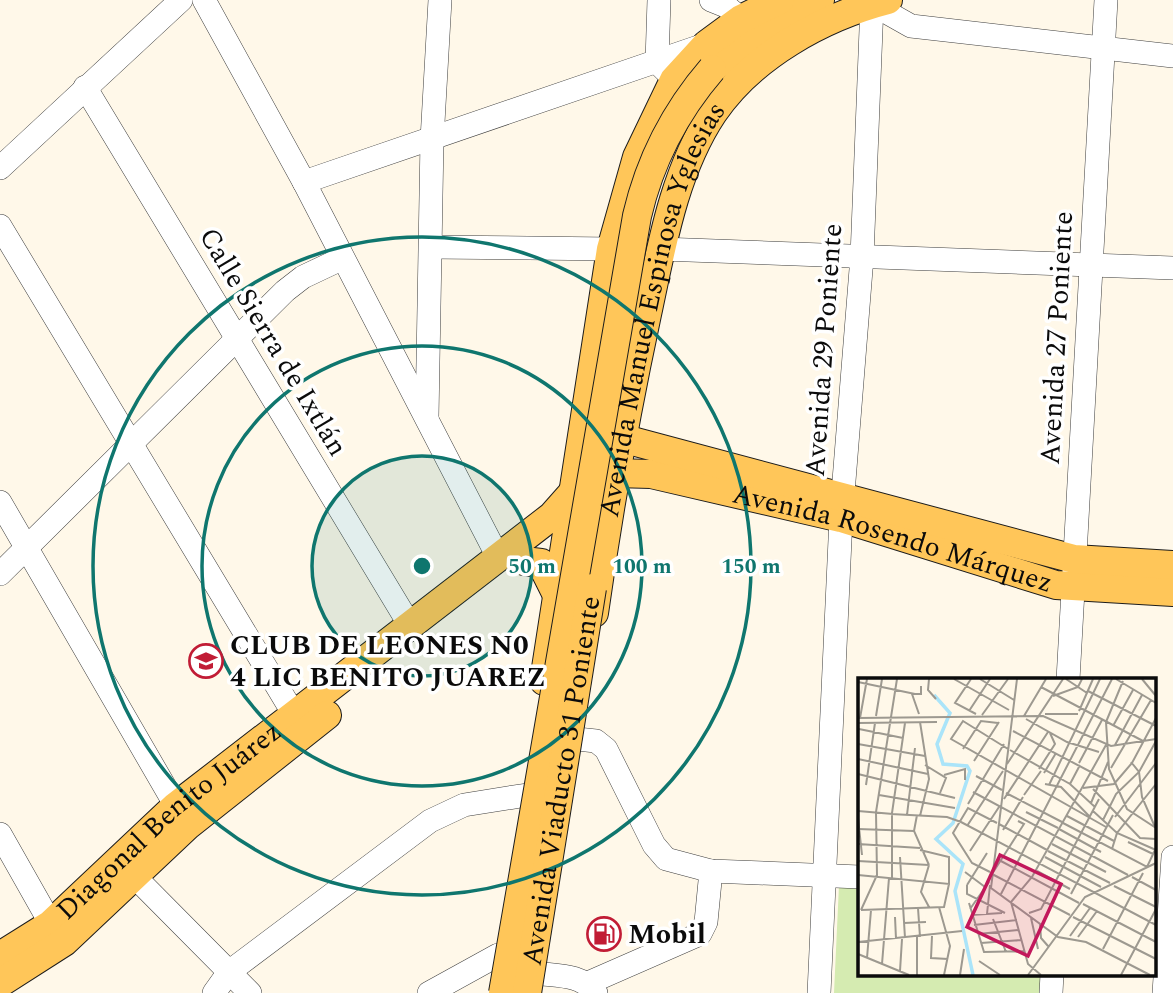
<svg xmlns="http://www.w3.org/2000/svg" width="1173" height="993" font-family="Spectral,serif">
  <style>
    .green { fill: #d5ebb1 }
    .lines { fill: none; stroke-linecap: round; stroke-linejoin: round }
    .minor-casing { stroke: #3e3e3e; stroke-width: 24 }
    .major-casing { stroke: #1c1c1c; stroke-width: 30 }
    .minor { stroke: #fff; stroke-width: 23 }
    .major { stroke: #ffc659; stroke-width: 28 }
    .major-bridge-casing { stroke: #1c1c1c; stroke-width: 30; stroke-linecap: butt }
    .major-bridge { stroke: #ffc659; stroke-width: 28 }
    .ring { fill: none; stroke: #0f766e; stroke-width: 3.5 }
    .labels { text-anchor: middle; dominant-baseline: central; stroke-width: 7; stroke-linejoin: round; paint-order: stroke }
    .street-label { font-size: 28px; fill: #0b0b0b; stroke: #fff }
    .poi-label { font-size: 28px; font-weight: bold; fill: #0b0b0b; stroke: #fff; text-anchor: start }
    .inset-river { fill: none; stroke: #aae4f9; stroke-width: 3.5 }
    .inset-road { fill: none; stroke: #9d9990; stroke-width: 2 }
    .view { fill: #c2185b; fill-opacity: 0.15; stroke: #c2185b; stroke-width: 3.5 }
    .inset-edge { fill: none; stroke: #0b0b0b; stroke-width: 3.5 }
    .centre { fill: #0f766e; stroke: #fff; stroke-width: 3.5 }
    .ring-label { font-size: 21px; text-anchor: middle; font-weight: bold; fill: #0f766e; stroke: #fff; stroke-width: 7; stroke-linejoin: round; paint-order: stroke }
  </style>
  <rect width="100%" height="100%" fill="#fff8e9"/>
  <path class="green" d="M839 885 860 886V974H1043L1042 993H834Z"/>
  <g class="lines">
    <g class="minor-casing">
      <g id="minor">
        <path d="M204 0 304 182 498 557"/>
        <path d="M659 0 657 62 665 70"/>
        <path d="M711 0 726 6 741 19"/>
        <path d="M872 4 911 26 1173 56"/>
        <path d="M85 87 411 627"/>
        <path d="M0 168 181 0"/>
        <path d="M304 182 707 44"/>
        <path d="M0 226 295 716"/>
        <path d="M432 247 611 249"/>
        <path d="M661 249 1173 268"/>
        <path d="M427 417 432 140 440 0"/>
        <path d="M0 502 176 806"/>
        <path d="M0 574 285 291 303 277 341 259"/>
        <path d="M1068 680 1106 0"/>
        <path d="M577 739 596 741 606 749 654 845 666 859 711 871 860 877"/>
        <path d="M0 834 51 924"/>
        <path d="M135 877 250 993"/>
        <path d="M543 974C564 976 582 976 596 993"/>
        <path d="M588 983 700 934 706 922 711 871"/>
        <path d="M214 993 229 972 430 821 464 805 527 795"/>
        <path d="M429 993 498 955"/>
        <path d="M819 993 841 518 862 257 872 4"/>
        <path d="M1051 993 1052 974"/>
        <path d="M1164 993 1173 857"/>
      </g>
    </g>
    <g class="major-casing">
      <g id="major">
        <path d="M712 69 767 25 820 0"/>
        <path id="s1" d="M614 473 651 474 841 518 1056 585 1173 592"/>
        <path d="M524 561 541 563 556 593"/>
        <path id="s2" d="M594 613C608 514 625 417 646 319 661 250 673 173 713 113 752 56 822 17 888 0"/>
        <path d="M544 681 611 249 637 157 674 80 707 44 741 19 780 0"/>
        <path id="s3" d="M0 956 51 924 176 806 552 516 621 438 1074 559 1173 565"/>
        <path d="M0 983 64 942 187 826 327 715"/>
      </g>
    </g>
    <use href="#minor" class="minor"/>
    <use href="#major" class="major"/>
    <g class="major-bridge-casing">
      <g id="major-bridge">
        <path d="M503 993 637 216C650 160 674 113 712 69"/>
        <path id="s4" d="M527 993 592 588"/>
      </g>
    </g>
    <use href="#major-bridge" class="major-bridge"/>
  </g>
  <circle cx="422" cy="566" r="110" fill="#0f766e" fill-opacity=".12"/>
  <g class="ring">
    <circle cx="422" cy="566" r="110"/>
    <circle cx="422" cy="566" r="220"/>
    <circle cx="422" cy="566" r="329"/>
  </g>
  <defs>
    <g id="school-ring" transform="scale(1.75)"><circle r="9.5" fill="#fff" stroke="#c11c35" stroke-width="1.5"/><path d="M0-5L7-2L0 1L-7-2ZM-4 1L0 2.5L4 1V4Q0 6-4 4Z" fill="#c11c35"/></g>
    <g id="fuel-ring" transform="scale(1.75)"><circle r="9.5" fill="#fff" stroke="#c11c35" stroke-width="1.5"/><path d="M-5.5-6h7V0h2V4h1.3V-2.5L3-4.5l.8-.8L6-3V5H2.5V1h-1V6h-7ZM-4.2-4.7v3.2H.2V-4.7Z" fill="#c11c35"/></g>
  </defs>
  <g fill-rule="evenodd">
    <use href="#school-ring" x="206" y="661"/>
    <use href="#fuel-ring" x="604" y="934"/>
  </g>
  <g class="labels">
    <g class="street-label">
      <text stroke="none"><textPath href="#s2" startOffset="312">Avenida Manuel Espinosa Yglesias</textPath></text>
      <text transform="translate(1057 338) rotate(-87)">Avenida 27 Poniente</text>
      <text transform="translate(273 342) rotate(59)">Calle Sierra de Ixtlán</text>
      <text transform="translate(824 350) rotate(-86)">Avenida 29 Poniente</text>
      <text stroke="none"><textPath href="#s1" startOffset="287">Avenida Rosendo Márquez</textPath></text>
      <text stroke="none"><textPath href="#s4" startOffset="215">Avenida Viaducto 31 Poniente</textPath></text>
      <text stroke="none"><textPath href="#s3" startOffset="217">Diagonal Benito Juárez</textPath></text>
    </g>
    <g class="poi-label">
      <text x="230" y="645">CLUB DE LEONES N0<tspan x="230" dy="32">4 LIC BENITO JUAREZ</tspan></text>
      <text x="628" y="934">Mobil</text>
    </g>
  </g>
  <g transform="translate(858 678)">
    <rect width="298" height="298" fill="#fff8e9"/>
    <path class="inset-river" d="M76 17 92 35 79 66 85 86 109 88 112 93 95 145 78 161 105 186 97 213 115 297"/>
    <path class="inset-road" d="M71 1 70 12 78 21M96 1 151 32M113 1 97 25 118 36M122 1 156 22M159 1 133 210 200 259 228 264 292 297M208 1 229 15M258 1 298 25M284 1 298 18M265 3 248 44 251 91 269 131 298 150M0 4 57 16H63V8M183 9 285 63M230 13 298 48M54 16 61 36M195 18 220 9 224 1M111 33 132 1M221 33 235 1M187 36H220M124 37 150 1M18 38 24 1M166 38 188 1M0 40 185 38 253 68 298 61M2 40 9 1M168 41 209 64 241 74M62 44 71 101 62 138M0 45 79 44M255 48 275 12M1 51 45 60M155 53 250 103M0 66 67 78M257 67 284 17M105 71 123 43 140 45M150 71 105 43 93 61 248 149M152 72 212 106 237 129M0 81 70 96M116 83 141 44M273 84 281 94 284 119 297 149M221 85 244 42M149 86 205 1M67 87 88 100 82 115M253 90 293 22M181 91 197 66 192 55M186 95 198 75M0 96 97 120M86 97 107 91V102M118 98 144 112M187 106 203 109 232 139M212 106 222 87M8 107 17 45M191 107 242 1M225 110 256 106 274 85 298 40M235 111 282 160 298 161M115 114 270 197M148 115 204 144M21 117 97 130M166 117 183 93M146 121 190 54M233 125 250 84M110 126 146 66M0 133 35 136M235 133 259 155 298 172M168 134 200 150M33 136 89 139 103 144 298 247M49 137 57 70M59 137 56 153 71 187M209 138 256 163M257 139 298 85M0 140 4 177M245 142 258 116 281 94 298 63M160 143 166 146 134 196 212 237M205 145 289 189 297 172M141 146 189 172M109 148 145 93M0 151 56 153M201 151 243 174M145 152 165 119M270 164 295 176M0 166 62 170M194 166 248 194M254 171 259 155 298 106M112 173 141 129M190 173 252 205M42 179 47 260M187 179 243 209M141 182 221 225M0 183 71 187M71 187 63 214 71 229M179 193 212 211M107 194 127 209M132 194 114 185 95 155 110 130 139 145M0 197 91 206V179L62 172M274 199 298 212M34 200V135L47 45M109 207V216L147 235M109 207 129 175M256 208 298 229M143 216 254 1M213 216 255 137M111 225 126 274 167 273M225 226 298 264M81 229 92 268 86 297M60 230 62 259M112 231 131 204M3 232 19 197 18 134 39 1M3 232 86 229 91 206M171 235 183 231 241 121M129 236 132 207M113 237 144 235M37 239 38 261M215 239 298 281M173 240 180 271M135 241 148 274M46 245 68 244M182 246 183 260 190 268M116 247 159 242M120 256 161 252M74 258 73 280 90 281M212 258 232 230M220 259 239 233M0 264 104 253M123 265 163 262M245 271 285 195M0 276 51 297M9 280 13 232M121 283 142 297M24 286 31 200M42 293 44 261M59 297V259M102 297 106 271M170 297 227 219 298 185M183 297 170 286 153 224 174 199 248 67M263 297 298 231"/>
    <path class="view" d="M142 177 203 206 170 278 109 249Z"/>
    <rect width="298" height="298" class="inset-edge"/>
  </g>
  <circle cx="422" cy="566" r="10" class="centre"/>
  <g class="ring-label">
    <text x="532" y="573">50 m</text>
    <text x="642" y="573">100 m</text>
    <text x="751" y="573">150 m</text>
  </g>
</svg>
